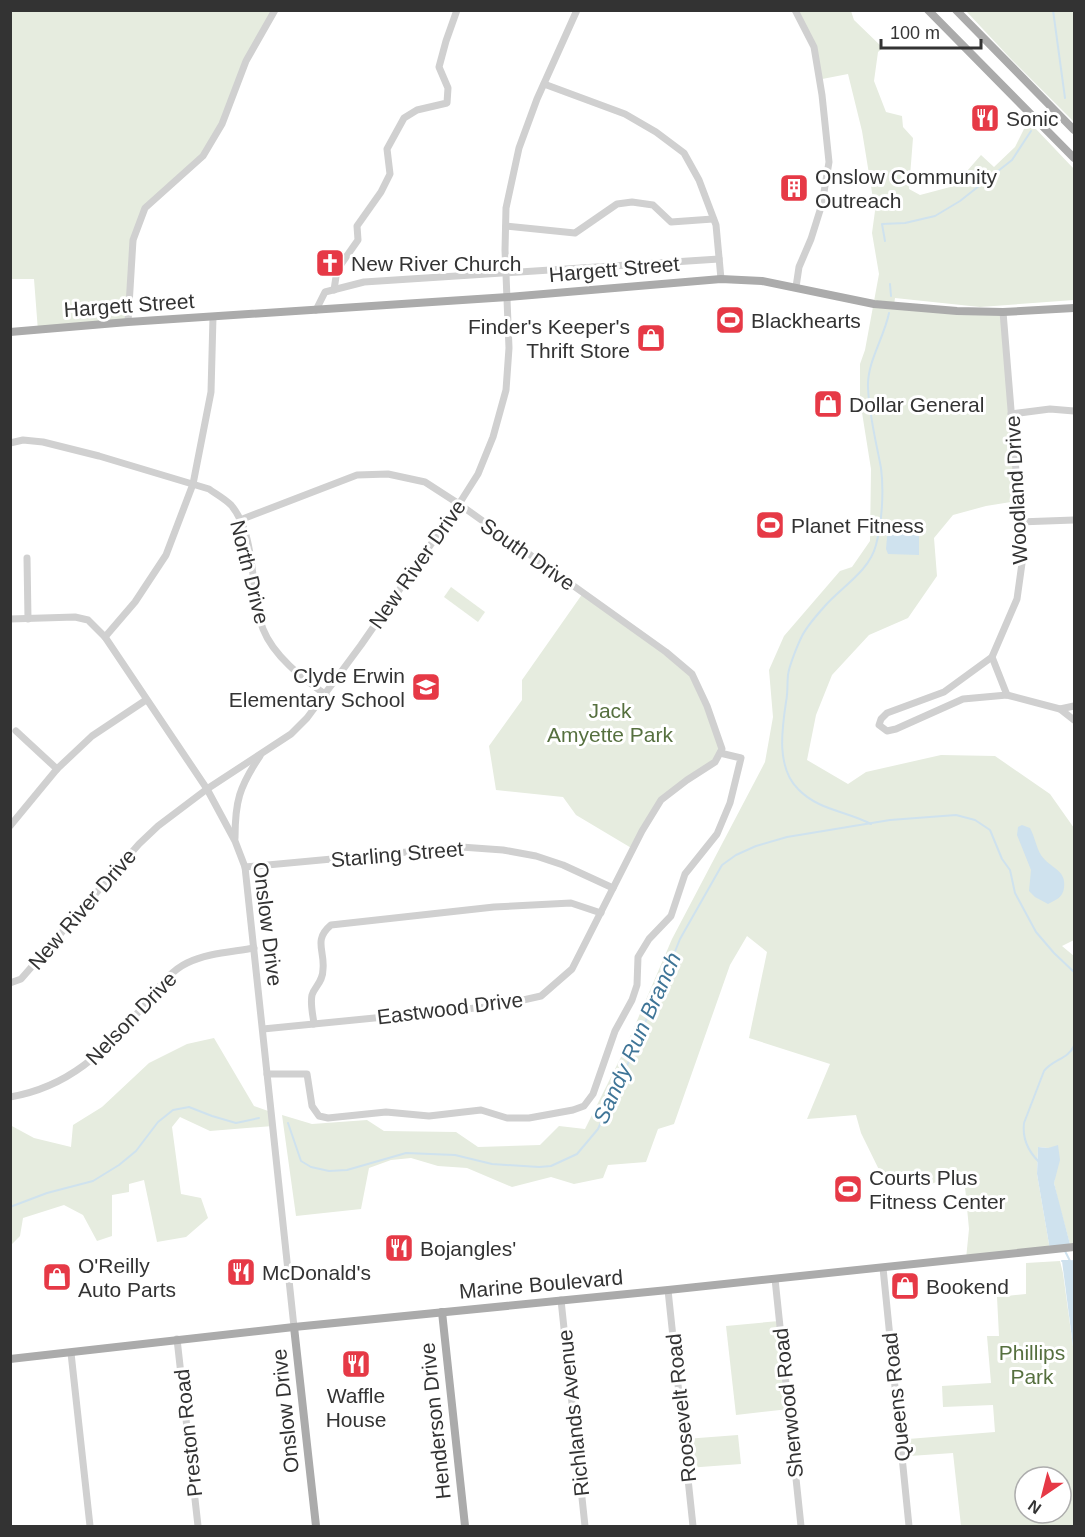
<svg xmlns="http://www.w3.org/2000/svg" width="1085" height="1537" font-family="Arial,sans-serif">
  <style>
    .green { fill: #e6ecdf; fill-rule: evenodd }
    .water { fill: #cfe2ee }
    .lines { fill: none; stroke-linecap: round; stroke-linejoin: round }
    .stream { stroke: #cfe2ee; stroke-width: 2 }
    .minor { stroke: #d0d0d0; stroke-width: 7 }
    .major { stroke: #ababab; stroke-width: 8 }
    .labels { text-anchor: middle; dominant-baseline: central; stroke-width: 6; stroke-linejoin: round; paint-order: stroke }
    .poi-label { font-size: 21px; fill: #333; stroke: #fff; text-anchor: start }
    .street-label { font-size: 21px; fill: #333; stroke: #fff }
    .park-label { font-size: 21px; fill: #56703f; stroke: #fff }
    .water-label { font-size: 22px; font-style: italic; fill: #3f7597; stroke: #fff }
  </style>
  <rect width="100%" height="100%" fill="#fff"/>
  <g class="green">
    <path d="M11 11H275L246 61 222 124 203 156 145 208 138 224 128 322 38 331 34 279H11Z"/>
    <path d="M795 11H851L854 20 883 48 878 52 874 81 886 112 902 116 903 127 913 138 909 189 920 195 954 186 981 155 994 167 1015 147 1031 115 1039 123 1036 129 1074 169V300L980 307 895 298 894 305 1003 312 1017 501 986 506 953 515 934 538 937 576 908 618 869 635 832 675 816 715 807 760 848 784 866 772 941 755 995 756 1050 794 1074 828V940L1062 946 1074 956V1247L1071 1248 1058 1201 1054 1183 1055 1175 1048 1148 1038 1147 1037 1174 1050 1250 966 1259 969 1229 964 1176 949 1177 924 1187 885 1182 861 1133 856 1115 807 1119 830 1064 749 1038 767 952 747 936 730 965 674 1124 658 1129 646 1162 608 1165 603 1178 574 1184 551 1177 512 1187 467 1168 438 1166 411 1158 391 1160 369 1168 361 1209 296 1216 282 1115 312 1124 367 1120 384 1131 456 1132 478 1147 540 1145 559 1126 585 1129 624 1051 672 939 765 762 773 717 769 670 784 636 840 571 852 567 870 541 871 469 860 400V364L865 350 879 274 872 233 875 211 862 131 848 74 817 80 814 47Z"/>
    <path d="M966 11H1074V122L1011 59Z"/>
    <path d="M451 587 485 612 478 622 444 597Z"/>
    <path d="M583 593 692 674 722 749 715 762 661 800 633 849 576 815 563 797 496 790 489 746 522 700V680Z"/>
    <path d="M214 1038 254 1106 271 1112 273 1126 210 1131 180 1117 172 1127 181 1194 201 1198 208 1218 186 1237 157 1242 144 1180 129 1184V1192L112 1195V1236L97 1241 83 1215 64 1205 23 1218 20 1236 11 1245 10 1125 34 1138 71 1147 73 1125 102 1107 149 1063 187 1044Z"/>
    <path d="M1060 1261 1063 1273 1074 1354V1526H961L953 1453 910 1456 908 1439 995 1432 993 1405 943 1407 942 1386 991 1383 987 1336H999L997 1297 1026 1294V1263ZM1025 1477H1061V1513H1025Z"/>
    <path d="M779 1321 789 1409 736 1415 726 1326Z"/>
    <path d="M738 1435 741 1464 687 1468 685 1439Z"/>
  </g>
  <g class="water">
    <path d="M919 525V555L888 554 886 549 888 526Z"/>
    <path d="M1022 825 1030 828C1035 837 1036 847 1041 855 1049 868 1067 869 1064 888 1063 897 1056 900 1048 904L1035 897 1029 891 1031 870 1017 835 1018 827Z"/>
    <path d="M1058 1145 1060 1160 1054 1183 1071 1248 1050 1250 1037 1174 1038 1147 1048 1148Z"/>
    <path d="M1074 1260V1354L1062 1261Z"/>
  </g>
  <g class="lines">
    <g class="stream">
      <path d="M1053 10 1065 98"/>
      <path d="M885 241 882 224 905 223 935 216 960 201 1012 160 1031 131"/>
      <path d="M890 284 891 296"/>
      <path d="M871 824C846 811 818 810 798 789 776 767 782 729 786 702 788 693 787 684 788 675 789 666 798 644 802 636 807 626 816 616 824 607 841 587 869 572 876 545 882 523 884 491 881 468 876 441 869 415 868 387 867 362 884 338 889 313"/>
      <path d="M288 1123 301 1161 311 1167 329 1171 347 1170 406 1153 455 1155 492 1164 539 1167 551 1166 577 1154 598 1129 641 1035 651 1006 662 984 680 939 722 865 736 855 756 846 787 837 890 820 956 815 975 820 990 830 1002 859 1010 870 1015 893 1036 932 1054 953 1074 972"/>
      <path d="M1039 1162C1028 1151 1022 1139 1024 1123L1044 1071C1052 1060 1068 1059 1074 1046"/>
      <path d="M10 1207 47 1193 93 1181 119 1165 136 1151 158 1122 173 1110 189 1107 212 1116 236 1123 259 1118"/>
      <path d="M1062 1261H1070L1064 1249"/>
    </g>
    <g class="minor">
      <path d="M795 10 814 47 822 95 829 162 822 204 811 239 799 267 796 287"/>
      <path d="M544 84 625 114 656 132 684 153 699 180 716 225 721 279"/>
      <path d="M506 226 575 233 617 204 632 202 653 205 671 222 713 219"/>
      <path d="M334 290 337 270 358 240 357 226 381 192 390 174 387 149 404 118 417 110 447 103 448 88 439 67 446 41 457 10"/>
      <path d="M316 310 325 292 364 282 719 259"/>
      <path d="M1003 312 1023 556 1017 599 992 657 1007 695"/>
      <path d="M128 322 133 240 145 208 203 156 222 124 246 61 275 10"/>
      <path d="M1011 414 1050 409 1074 411"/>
      <path d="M10 443 23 440 43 442 99 456 209 489C216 494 225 499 231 505 257 535 250 595 263 629 274 657 303 678 326 695"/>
      <path d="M240 520 357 475 388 474 425 482 459 504 666 652 692 674 707 706 722 749 715 762 687 780 661 800 642 831 572 969 541 996 496 1006 263 1029"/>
      <path d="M1019 522 1074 520"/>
      <path d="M27 558 28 619"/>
      <path d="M10 619 75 617 88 620 105 637 207 789 235 841 245 867 294 1327"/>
      <path d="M105 637 135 602 166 555 193 484 211 392 213 317"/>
      <path d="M992 657 944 692 887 713 881 719 879 725 887 731 896 729 963 699 1007 695 1060 709 1074 720"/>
      <path d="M1060 709 1074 706"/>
      <path d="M16 731 57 769"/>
      <path d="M10 826 57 769 92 736 146 700"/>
      <path d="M235 838C235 802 239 787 260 756"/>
      <path d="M245 867 461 847 503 850 536 856 563 865 613 888"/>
      <path d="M10 983 21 979 139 844 158 826 207 789 291 734 307 718 361 645 459 504 478 474 493 437 506 390 509 348 505 250 506 208 519 148 537 99 577 10"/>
      <path d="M314 1024C313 1015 310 1004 312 995 315 986 323 982 323 969 325 951 313 940 331 925L494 907 571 903 601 913"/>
      <path d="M267 1074H307L312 1106 319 1116 328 1118 386 1112 429 1116 481 1110 507 1118H529L573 1110 584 1106 593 1094 615 1031 632 1000 637 985 638 957 649 939 671 916 685 874 717 834 730 803 741 758 720 753"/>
      <path d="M10 1097C69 1087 104 1052 141 1009 155 993 168 972 187 963 207 953 232 952 254 948"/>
      <path d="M883 1268 909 1526"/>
      <path d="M775 1279 801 1526"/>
      <path d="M668 1290 693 1526"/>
      <path d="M561 1300 585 1526"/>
      <path d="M177 1339 198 1526"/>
      <path d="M71 1353 90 1526"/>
    </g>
    <g class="major">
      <path d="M928 10 1074 158"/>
      <path d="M956 10 1074 130"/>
      <path d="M10 332 128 322 508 297 721 279 762 281 874 304 957 311 1003 312 1074 308"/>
      <path d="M442 1312 465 1526"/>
      <path d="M294 1327 316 1526"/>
      <path d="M10 1359 294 1327 668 1290 1074 1247"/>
    </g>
  </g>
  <defs>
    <g id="restaurant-square" transform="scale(1.5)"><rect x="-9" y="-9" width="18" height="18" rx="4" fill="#e63946" stroke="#fff"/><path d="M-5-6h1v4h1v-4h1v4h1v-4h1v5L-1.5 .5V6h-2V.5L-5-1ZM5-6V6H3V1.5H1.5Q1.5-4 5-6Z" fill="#fff"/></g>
    <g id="building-square" transform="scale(1.5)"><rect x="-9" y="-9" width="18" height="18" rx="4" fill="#e63946" stroke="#fff"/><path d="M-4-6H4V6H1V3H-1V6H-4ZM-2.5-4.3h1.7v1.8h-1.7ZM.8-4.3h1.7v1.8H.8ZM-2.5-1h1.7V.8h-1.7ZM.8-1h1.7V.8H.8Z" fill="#fff"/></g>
    <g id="church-square" transform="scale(1.5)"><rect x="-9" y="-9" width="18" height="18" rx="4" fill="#e63946" stroke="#fff"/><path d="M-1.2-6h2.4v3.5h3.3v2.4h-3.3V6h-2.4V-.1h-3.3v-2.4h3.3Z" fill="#fff"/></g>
    <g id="stadium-square" transform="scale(1.5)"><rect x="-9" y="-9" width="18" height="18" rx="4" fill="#e63946" stroke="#fff"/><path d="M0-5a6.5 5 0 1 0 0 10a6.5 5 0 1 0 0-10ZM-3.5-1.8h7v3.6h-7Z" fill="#fff"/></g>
    <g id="shop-square" transform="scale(1.5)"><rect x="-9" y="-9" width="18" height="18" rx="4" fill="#e63946" stroke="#fff"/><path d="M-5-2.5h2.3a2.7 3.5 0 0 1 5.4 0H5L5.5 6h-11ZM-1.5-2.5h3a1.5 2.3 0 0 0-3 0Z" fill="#fff"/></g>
    <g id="school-square" transform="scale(1.5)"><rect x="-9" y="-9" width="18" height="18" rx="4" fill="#e63946" stroke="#fff"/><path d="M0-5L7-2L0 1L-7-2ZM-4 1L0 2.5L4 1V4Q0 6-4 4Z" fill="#fff"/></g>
  </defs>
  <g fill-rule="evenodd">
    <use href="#restaurant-square" x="985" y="118"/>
    <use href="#building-square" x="794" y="188"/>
    <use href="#church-square" x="330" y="263"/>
    <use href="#stadium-square" x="730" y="320"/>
    <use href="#shop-square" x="651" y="338"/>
    <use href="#shop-square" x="828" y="404"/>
    <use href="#stadium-square" x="770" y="525"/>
    <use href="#school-square" x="426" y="687"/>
    <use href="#stadium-square" x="848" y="1189"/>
    <use href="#restaurant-square" x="399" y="1248"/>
    <use href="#restaurant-square" x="241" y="1272"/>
    <use href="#shop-square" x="57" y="1277"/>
    <use href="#shop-square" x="905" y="1286"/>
    <use href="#restaurant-square" x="356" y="1364"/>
  </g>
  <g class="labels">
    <g class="poi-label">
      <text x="1006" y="118">Sonic</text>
      <text x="815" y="176">Onslow Community<tspan x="815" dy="24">Outreach</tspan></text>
      <text x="351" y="263">New River Church</text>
      <text x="751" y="320">Blackhearts</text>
      <text x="630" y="326" text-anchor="end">Finder's Keeper's<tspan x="630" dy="24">Thrift Store</tspan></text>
      <text x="849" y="404">Dollar General</text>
      <text x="791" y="525">Planet Fitness</text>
      <text x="405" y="675" text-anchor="end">Clyde Erwin<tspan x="405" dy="24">Elementary School</tspan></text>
      <text x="869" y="1177">Courts Plus<tspan x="869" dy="24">Fitness Center</tspan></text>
      <text x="420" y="1248">Bojangles'</text>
      <text x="78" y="1265">O'Reilly<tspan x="78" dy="24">Auto Parts</tspan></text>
      <text x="262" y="1272">McDonald's</text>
      <text x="926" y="1286">Bookend</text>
      <text x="356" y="1395" text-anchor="middle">Waffle<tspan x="356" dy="24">House</tspan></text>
    </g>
    <g class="street-label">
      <text transform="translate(614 269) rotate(-5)">Hargett Street</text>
      <text transform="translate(129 305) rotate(-4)">Hargett Street</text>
      <text transform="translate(1016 490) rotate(-93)">Woodland Drive</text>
      <text transform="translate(528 554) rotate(35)">South Drive</text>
      <text transform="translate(417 564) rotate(-55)">New River Drive</text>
      <text transform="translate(250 572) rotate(76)">North Drive</text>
      <text transform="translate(397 854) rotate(-5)">Starling Street</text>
      <text transform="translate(82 909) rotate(-49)">New River Drive</text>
      <text transform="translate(268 924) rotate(83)">Onslow Drive</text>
      <text transform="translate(450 1008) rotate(-7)">Eastwood Drive</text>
      <text transform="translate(131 1018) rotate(-46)">Nelson Drive</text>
      <text transform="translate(541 1284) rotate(-5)">Marine Boulevard</text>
      <text transform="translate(896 1397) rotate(-96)">Queens Road</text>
      <text transform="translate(788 1403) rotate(-96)">Sherwood Road</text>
      <text transform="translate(681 1408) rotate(-96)">Roosevelt Road</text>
      <text transform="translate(285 1411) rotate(-96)">Onslow Drive</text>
      <text transform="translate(573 1413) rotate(-96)">Richlands Avenue</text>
      <text transform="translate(435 1421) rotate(-96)">Henderson Drive</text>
      <text transform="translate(188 1433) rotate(-96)">Preston Road</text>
    </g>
    <g class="park-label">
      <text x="610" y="710">Jack<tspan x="610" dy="24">Amyette Park</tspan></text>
      <text x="1032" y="1352">Phillips<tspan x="1032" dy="24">Park</tspan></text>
    </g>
    <g class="water-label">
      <text transform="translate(637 1038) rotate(-66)">Sandy Run Branch</text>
    </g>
  </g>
  <rect width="1085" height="1537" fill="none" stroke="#333333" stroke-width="24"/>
  <g transform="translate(1043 1495) rotate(215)"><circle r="28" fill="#ffffff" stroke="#adadad" stroke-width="1.5"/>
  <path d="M0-4.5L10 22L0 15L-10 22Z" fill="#e63946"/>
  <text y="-9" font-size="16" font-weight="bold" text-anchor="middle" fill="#333333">N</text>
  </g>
  <path d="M881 39v9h100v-9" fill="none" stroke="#333333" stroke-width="3"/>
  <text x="890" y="39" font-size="18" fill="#333333" stroke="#ffffff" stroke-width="4.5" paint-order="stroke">100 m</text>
</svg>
